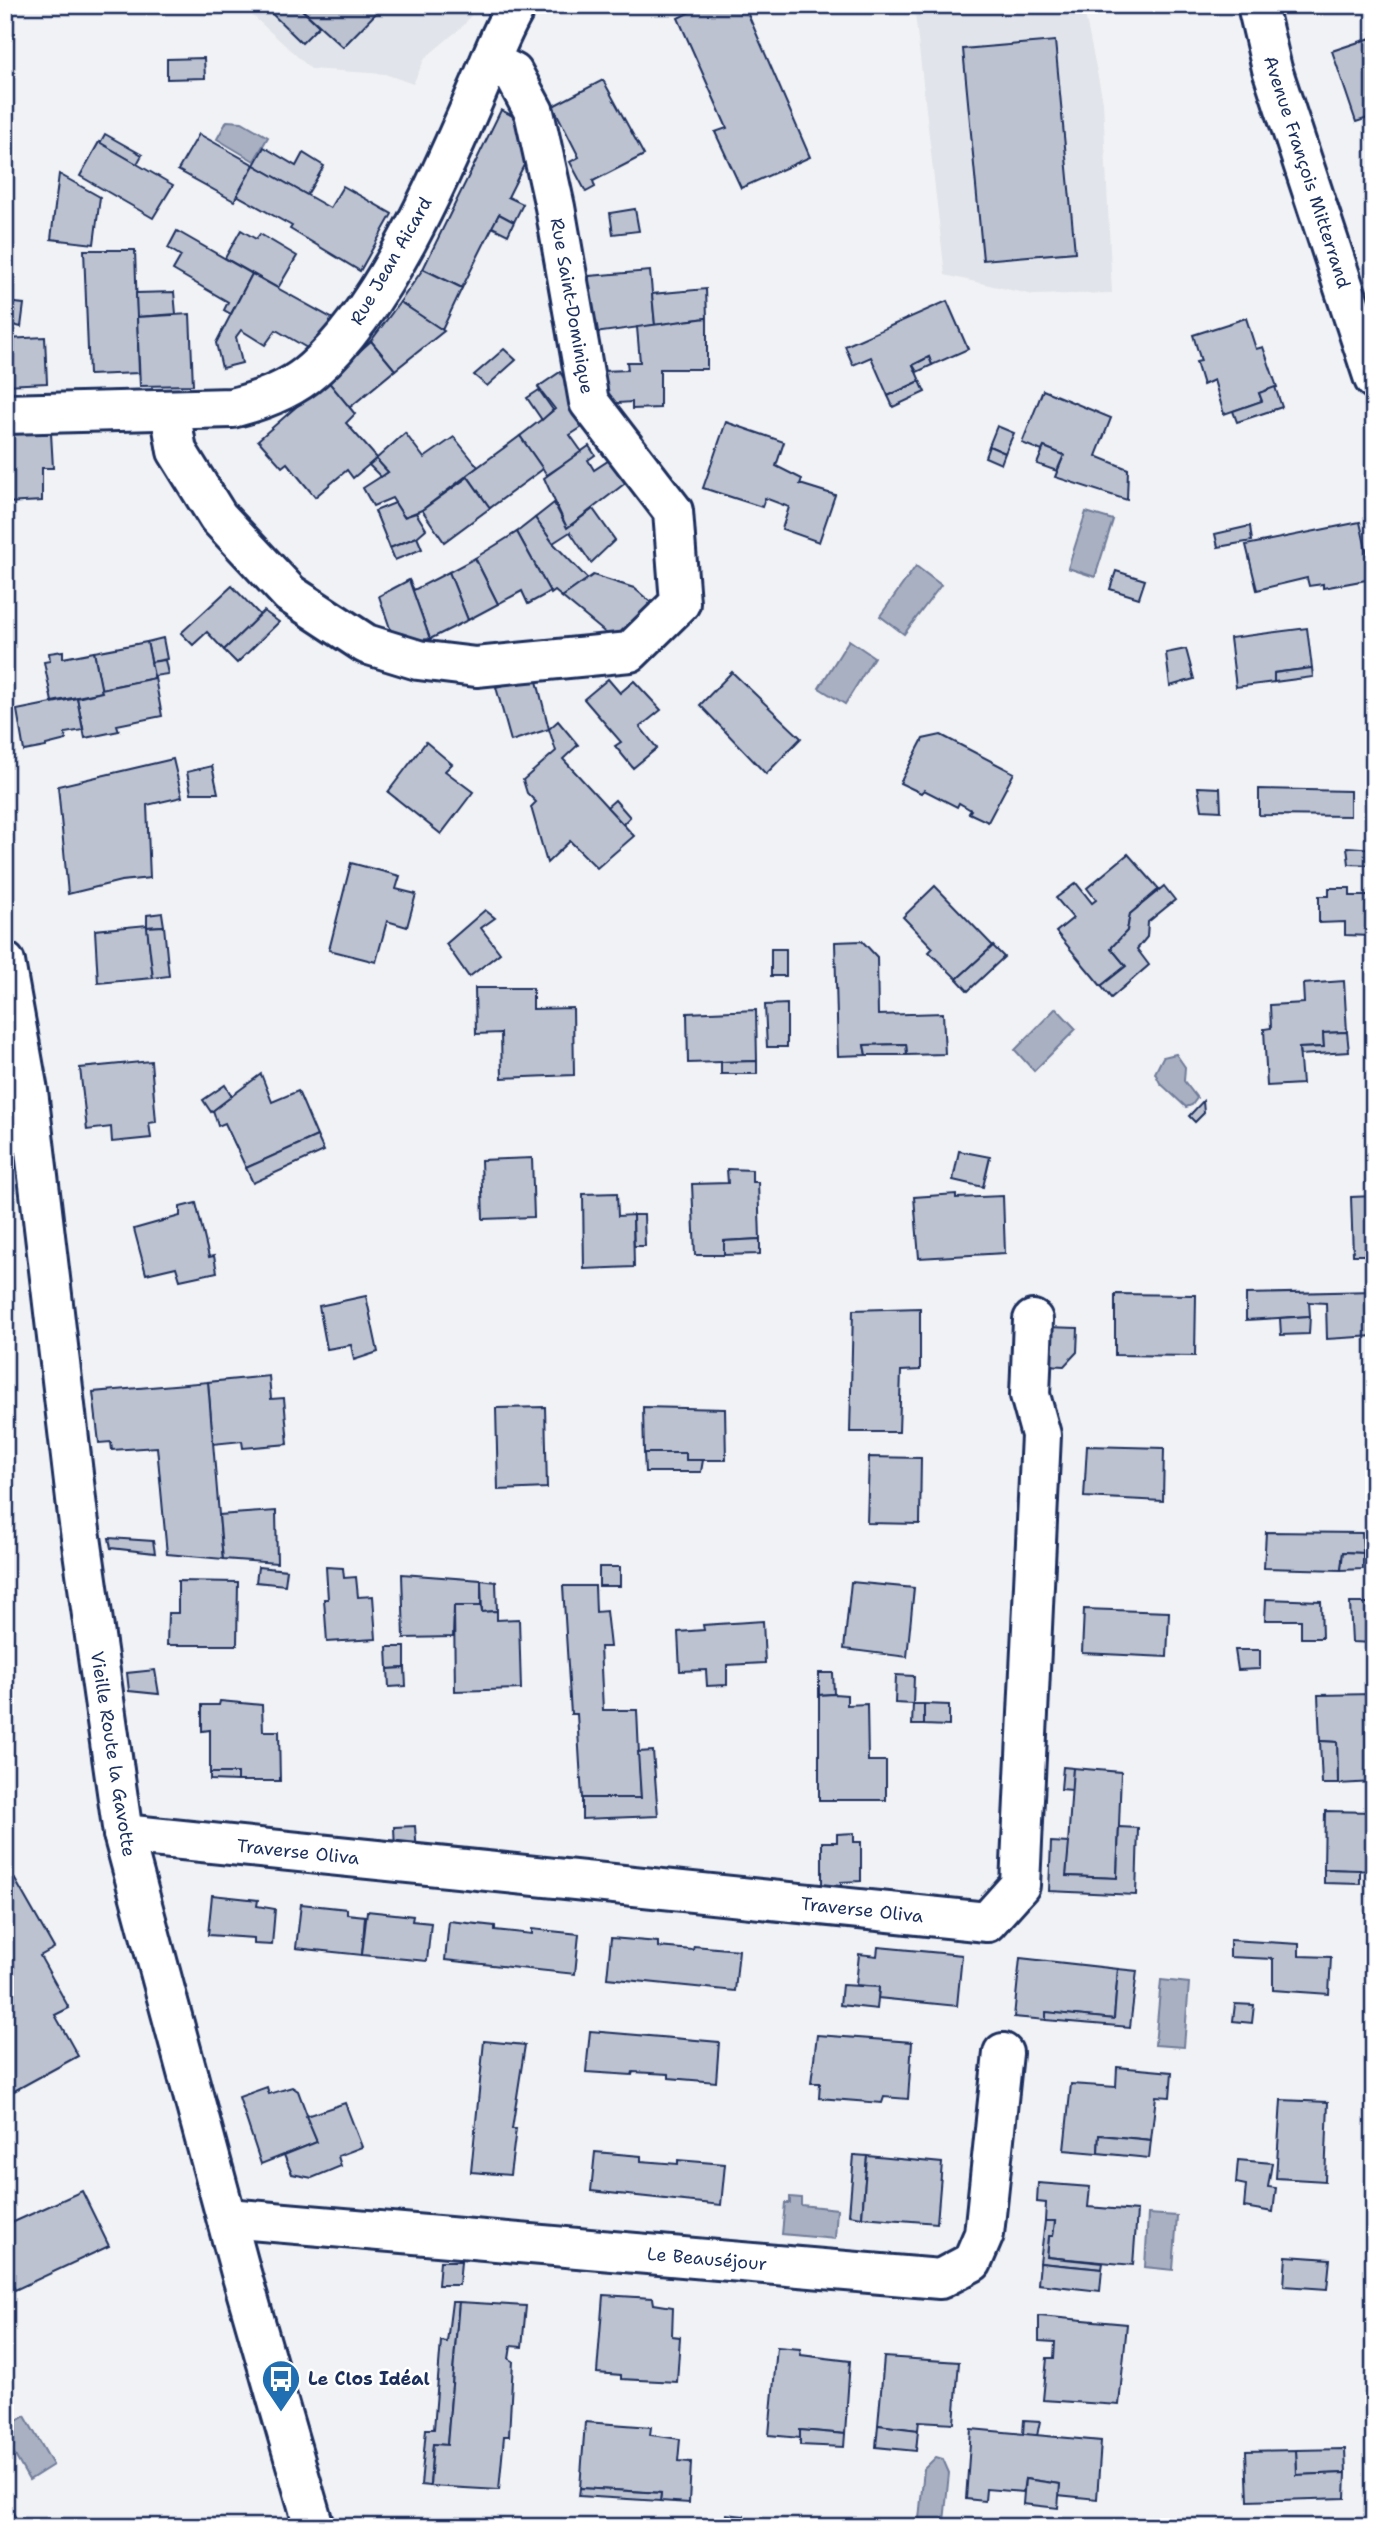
<svg xmlns="http://www.w3.org/2000/svg" width="1379" height="2532" font-family="'Shantell Sans',sans-serif">
  <style>
    .built { fill: #e1e4ea }
    .water { fill: #a8b0c2; stroke: #707c9a; stroke-width: 2 }
    .building { fill: #bcc2d0; stroke: #1b2f5e; stroke-width: 2 }
    .lines { fill: none; stroke-linecap: round; stroke-linejoin: round }
    .minor-casing { stroke: #1b2f5e; stroke-width: 44 }
    .major-casing { stroke: #1b2f5e; stroke-width: 44 }
    .minor { stroke: #fff; stroke-width: 38 }
    .major { stroke: #fff; stroke-width: 38 }
    .labels { text-anchor: middle; dominant-baseline: central; stroke-width: 5; stroke-linejoin: round; paint-order: stroke }
    .street-label { font-size: 18px; fill: #1b2f5e; stroke: #fff }
    .poi-label { font-size: 18px; font-weight: bold; fill: #1b2f5e; stroke: #fff; text-anchor: start }
  </style>
  <rect width="100%" height="100%" fill="#f1f2f5"/>
  <filter id="ink" filterUnits="userSpaceOnUse"><feTurbulence type="fractalNoise" baseFrequency=".0143" numOctaves="2"/><feDisplacementMap in="SourceGraphic" scale="14" xChannelSelector="R" yChannelSelector="G"/><feConvolveMatrix kernelMatrix="1 2 1 2 8 2 1 2 1" color-interpolation-filters="sRGB"/></filter>
  <g filter="url(#ink)">
    <g class="built">
      <path d="M241 5H478L464 25 425 58 413 84 385 74 311 69Z"/>
      <path d="M914 5H1083L1103 101 1112 293 1033 295 945 275Z"/>
    </g>
    <g class="water">
      <path d="M227 121 242 122 268 137 254 161 217 139Z"/>
      <path d="M1086 512 1113 520 1095 577 1068 568Z"/>
      <path d="M916 566 941 585 904 634 880 616Z"/>
      <path d="M849 640 874 657 845 704 819 688Z"/>
      <path d="M1056 1008 1076 1029 1034 1071 1015 1050Z"/>
      <path d="M1176 1054 1185 1067 1184 1081 1197 1098 1192 1105 1186 1107 1160 1083 1155 1073 1163 1057Z"/>
      <path d="M1161 1980 1189 1983 1184 2047 1155 2045Z"/>
      <path d="M790 2197 801 2198V2205L837 2209 835 2239 782 2234 785 2203H790Z"/>
      <path d="M1148 2214 1177 2216 1173 2270 1145 2267Z"/>
      <path d="M25 2416 53 2465 29 2480 5 2438V2428Z"/>
      <path d="M936 2457 943 2459 949 2473 944 2522 919 2519 924 2469Z"/>
    </g>
    <g class="building">
      <path d="M263 5H297L319 26 302 43Z"/>
      <path d="M297 5H384L343 47Z"/>
      <path d="M704 5H744L810 157 741 188 715 132 727 128 678 18Z"/>
      <path d="M1374 37V116L1356 122 1332 51Z"/>
      <path d="M1055 41 1075 252 983 260 963 49Z"/>
      <path d="M204 58 205 78 167 79V59Z"/>
      <path d="M603 80 644 155 593 181 595 187 586 192 570 162 579 157 553 106Z"/>
      <path d="M501 110 523 121 530 153 508 197 523 204 514 222 499 214 462 288 423 269Z"/>
      <path d="M105 134 142 155 137 164 100 143Z"/>
      <path d="M199 134 254 165 234 201 178 170Z"/>
      <path d="M99 142 173 185 153 218 80 176Z"/>
      <path d="M264 147 296 166 303 153 324 166 307 195 254 165Z"/>
      <path d="M254 165 330 208 343 186 392 214 360 271 290 229 292 226 237 195Z"/>
      <path d="M59 174 100 197 94 244 51 239Z"/>
      <path d="M635 209 639 231 613 234 610 213Z"/>
      <path d="M499 214 514 222 508 235 492 227Z"/>
      <path d="M241 230 256 239 260 234 297 256 278 288 225 258Z"/>
      <path d="M177 231 252 274 231 314 224 310 228 302 173 270 181 256 168 248Z"/>
      <path d="M84 250H135L139 373 89 375Z"/>
      <path d="M423 269 462 288 442 330 400 302Z"/>
      <path d="M650 271 655 325 595 333 587 304 589 276Z"/>
      <path d="M252 274 333 319 314 352 276 330 265 345 241 330 236 337 242 363 222 368 216 343Z"/>
      <path d="M706 289 707 318 655 325 652 294Z"/>
      <path d="M174 292 176 314 137 317 136 293Z"/>
      <path d="M947 301 968 349 932 365 929 357 913 365 920 381 888 396 871 357 853 365 845 346Z"/>
      <path d="M5 302 24 304 21 327 5 323Z"/>
      <path d="M400 302 444 331 395 370 371 341Z"/>
      <path d="M190 314 193 385 140 386 137 317Z"/>
      <path d="M707 318V369H660V408L632 409V402L604 404 603 371 628 370 627 362H640L637 327Z"/>
      <path d="M1246 318 1256 349 1263 347 1277 387 1259 393 1262 401 1224 414 1214 380 1203 385 1196 362 1201 361 1193 335Z"/>
      <path d="M45 337 47 383 5 385 6 339Z"/>
      <path d="M371 341 395 370 349 408 327 380Z"/>
      <path d="M504 349 516 360 487 386 474 375Z"/>
      <path d="M929 357 932 365 917 372 913 365Z"/>
      <path d="M560 372 590 422 570 435 582 452 547 475 520 436 555 409 538 387Z"/>
      <path d="M327 380 355 414 346 423 377 458 353 478 347 470 315 497 287 463 282 467 258 440Z"/>
      <path d="M920 381 925 392 893 407 888 396Z"/>
      <path d="M1275 387 1282 407 1237 422 1233 411 1262 401 1259 393Z"/>
      <path d="M539 390 553 410 542 420 527 398Z"/>
      <path d="M1043 390 1111 418 1096 456 1128 469 1127 500 1055 477 1064 455 1044 447 1042 451 1022 443Z"/>
      <path d="M726 422 784 442 776 466 802 479 800 484 835 495 819 542 782 529 789 507 765 498 762 507 703 488Z"/>
      <path d="M997 426 1014 433 1005 453 989 446Z"/>
      <path d="M51 433 53 468H42V501L5 503V434Z"/>
      <path d="M405 433 424 458 454 437 478 467 422 510 404 517 392 498 373 506 363 488 388 472 376 459Z"/>
      <path d="M520 436 543 469 490 508 467 475Z"/>
      <path d="M589 446 595 455 588 460 594 470 614 457 628 481 567 528 544 478Z"/>
      <path d="M989 446 1005 453 1001 464 985 457Z"/>
      <path d="M1044 447 1064 455 1057 471 1037 464Z"/>
      <path d="M376 459 388 472 381 477 369 465Z"/>
      <path d="M468 477 490 508 444 542 422 510Z"/>
      <path d="M395 503 404 517 416 513 426 529 417 537 390 548 375 511Z"/>
      <path d="M554 503 567 528 593 509 615 540 591 563 570 532 553 543 535 518Z"/>
      <path d="M535 518 553 543 588 579 562 597 555 591 551 594 517 532Z"/>
      <path d="M1360 522 1371 572 1366 580 1323 588V584L1309 586 1307 578 1257 590 1246 545Z"/>
      <path d="M1250 526 1252 541 1218 547 1215 534Z"/>
      <path d="M517 532 550 592 528 604 522 591 498 604 475 558Z"/>
      <path d="M417 537 422 549 395 560 390 548Z"/>
      <path d="M475 558 498 604 468 620 449 572Z"/>
      <path d="M1116 571 1145 580 1139 598 1110 589Z"/>
      <path d="M449 572 468 620 430 639 409 580 414 590Z"/>
      <path d="M593 575 634 588 655 606 619 644 562 597Z"/>
      <path d="M409 580 430 639 395 643 379 596Z"/>
      <path d="M232 586 260 615 224 650 207 632 193 645 181 633Z"/>
      <path d="M264 611 279 622 237 663 224 650Z"/>
      <path d="M1307 628 1312 668 1274 673V682L1236 687 1230 638Z"/>
      <path d="M163 638 167 659 151 662 147 642Z"/>
      <path d="M147 642 155 678 101 689 94 652Z"/>
      <path d="M1186 649 1194 679 1170 686 1166 653Z"/>
      <path d="M63 651V658L94 652 102 692 52 702 44 662 50 661 49 653Z"/>
      <path d="M165 660 168 674 154 676 151 662Z"/>
      <path d="M1312 668 1313 677 1274 682V673Z"/>
      <path d="M732 672 801 738 766 774 700 705Z"/>
      <path d="M536 677 549 729 511 741 496 687Z"/>
      <path d="M155 678 162 716 117 725 119 731 85 738 77 698 102 692 101 689Z"/>
      <path d="M608 679 620 693 634 681 661 710 640 727 657 748 633 768 615 746 621 742 584 699Z"/>
      <path d="M77 698 83 730 65 733 66 740 46 745V747L24 751 17 710Z"/>
      <path d="M558 721 578 745 563 759 634 836 597 868 570 841 547 863 531 807 536 802 527 793 523 780 556 751 549 729Z"/>
      <path d="M941 735 1014 773 988 822 969 813 971 810 959 803 957 807 924 790 921 793 900 783 923 739Z"/>
      <path d="M426 742 452 764 445 771 473 792 441 834 388 792Z"/>
      <path d="M173 759 182 797 147 805 150 878 121 881 68 894 58 786Z"/>
      <path d="M212 766 218 793H191L187 772Z"/>
      <path d="M1198 787 1220 788 1221 811 1202 810Z"/>
      <path d="M1259 789 1350 791V816L1259 815Z"/>
      <path d="M615 800 630 817 623 824 607 807Z"/>
      <path d="M1347 847 1374 849V865L1349 864Z"/>
      <path d="M1128 854 1159 889 1130 914 1127 931 1111 948 1126 966 1101 986 1056 932 1073 918 1056 898 1076 883 1092 903 1096 900 1087 888Z"/>
      <path d="M351 863 400 876 396 889 416 894 407 927 387 921 376 962 329 950Z"/>
      <path d="M935 886 993 946 957 979 929 952 933 948 903 917Z"/>
      <path d="M1164 886 1175 900 1148 922 1147 937 1137 949 1149 965 1111 998 1101 986 1126 966 1111 948 1127 931 1130 914Z"/>
      <path d="M1329 888H1350V896H1374L1370 936 1345 935V922L1319 923V896H1329Z"/>
      <path d="M485 910 495 918 481 928 500 953 469 977 446 944Z"/>
      <path d="M162 913 164 926 147 927V915Z"/>
      <path d="M147 925 153 978 98 983 95 930Z"/>
      <path d="M164 926 169 976 153 978 147 927Z"/>
      <path d="M862 941 877 957 878 1015 943 1013 945 1054 907 1055 906 1044 864 1045 866 1055 838 1056 835 942Z"/>
      <path d="M993 946 1004 957 968 991 957 979Z"/>
      <rect x="771" y="949" width="15" height="27"/>
      <path d="M1344 981 1347 1032 1323 1033 1324 1047 1299 1048 1302 1084 1267 1086 1264 1029 1271 1028 1270 1005 1304 1003 1303 984Z"/>
      <path d="M475 988H533V1009L573 1008 574 1075 502 1078 501 1033 476 1034Z"/>
      <path d="M787 1004V1047H767L765 1005Z"/>
      <path d="M756 1010 757 1061 688 1063 687 1013Z"/>
      <path d="M1347 1032 1349 1052 1300 1055 1299 1048 1324 1047 1323 1033Z"/>
      <path d="M906 1044 907 1055H866L864 1045Z"/>
      <path d="M151 1061 156 1122 149 1123 151 1138 112 1142 111 1127 87 1130 80 1068Z"/>
      <path d="M757 1061V1074H721V1062Z"/>
      <path d="M261 1074 272 1102 298 1091 317 1136 246 1168 225 1123 218 1126 213 1110Z"/>
      <path d="M225 1085 232 1096 211 1112 203 1100Z"/>
      <path d="M1203 1101 1204 1113 1195 1122 1189 1116Z"/>
      <path d="M317 1136 324 1151 253 1183 246 1168Z"/>
      <path d="M959 1151 990 1157 983 1187 953 1180Z"/>
      <path d="M532 1158 534 1217 483 1219 481 1160Z"/>
      <path d="M727 1169 752 1170V1182H758L760 1239 724 1241V1255H695L692 1184 728 1183Z"/>
      <path d="M617 1193 618 1216 633 1215 634 1267 584 1269 583 1194Z"/>
      <path d="M956 1194V1198L1003 1196 1005 1253 919 1258 914 1197Z"/>
      <path d="M1374 1196V1255H1353L1351 1197Z"/>
      <path d="M196 1203 209 1257 214 1256 217 1272 180 1280 176 1267 146 1274 134 1229 180 1216V1207Z"/>
      <path d="M633 1215H644L645 1246H634Z"/>
      <path d="M760 1239V1254L724 1255V1241Z"/>
      <path d="M1374 1291V1336L1327 1339 1326 1303 1309 1302 1310 1316 1246 1320V1294Z"/>
      <path d="M1115 1294 1196 1295 1195 1356 1115 1355Z"/>
      <path d="M366 1296 378 1352 354 1360 351 1345 327 1349 319 1306Z"/>
      <path d="M920 1308V1370L901 1371 899 1432H850L853 1310Z"/>
      <path d="M1310 1316 1309 1334 1281 1335 1280 1318Z"/>
      <path d="M1046 1327 1078 1328 1077 1352 1064 1366 1045 1365Z"/>
      <path d="M269 1376 271 1399 284 1398 288 1444 243 1448 242 1441 213 1444 208 1382Z"/>
      <path d="M208 1382 219 1515 223 1559 167 1554 157 1447 112 1450 111 1442 99 1443 93 1392Z"/>
      <path d="M545 1407 547 1488 498 1490 496 1408Z"/>
      <path d="M643 1407 725 1409 726 1460H686V1453H644Z"/>
      <path d="M1087 1446 1164 1448 1163 1501 1084 1497Z"/>
      <path d="M644 1453H686V1460H703L701 1472H645Z"/>
      <path d="M869 1457 921 1458 920 1524 867 1523Z"/>
      <path d="M276 1511 277 1563 223 1559 219 1515Z"/>
      <path d="M1266 1532 1362 1533 1363 1553 1343 1552 1341 1570 1264 1568Z"/>
      <path d="M109 1538 153 1541 155 1553 111 1548Z"/>
      <path d="M1343 1552 1363 1553V1569L1341 1570Z"/>
      <path d="M258 1567 287 1570 285 1585 256 1582Z"/>
      <path d="M326 1567 343 1568 344 1578 356 1577 358 1597 373 1596 376 1639 327 1642 324 1599H328Z"/>
      <rect x="599" y="1567" width="21" height="19"/>
      <path d="M402 1574 481 1580V1606H454L453 1637 404 1638Z"/>
      <path d="M481 1580 496 1582 497 1611 482 1612Z"/>
      <path d="M178 1581 238 1582 237 1645H167L168 1613H178Z"/>
      <path d="M851 1582 914 1588 907 1657 844 1649Z"/>
      <path d="M563 1586H595L596 1612 606 1611 610 1647H600L603 1710H637L641 1798H582L577 1714H571Z"/>
      <path d="M1266 1599 1321 1601 1322 1638H1301V1620H1265Z"/>
      <path d="M1350 1603H1374V1643L1352 1642Z"/>
      <path d="M454 1606H481L482 1612 497 1611V1620L519 1619 521 1689 455 1691Z"/>
      <path d="M1084 1609 1169 1612 1167 1657 1082 1653Z"/>
      <path d="M763 1621 765 1663 727 1665V1685L707 1686 706 1670 680 1671 678 1632 704 1630 703 1625Z"/>
      <path d="M387 1647H405V1668L388 1669Z"/>
      <path d="M1235 1650H1260V1669L1238 1670Z"/>
      <path d="M405 1668 406 1686 389 1687 388 1669Z"/>
      <path d="M155 1670 159 1694 129 1691 127 1673Z"/>
      <path d="M819 1673H833L834 1694 819 1695Z"/>
      <path d="M896 1675 914 1676 913 1704 895 1703Z"/>
      <path d="M834 1694 847 1695V1705L867 1704 868 1761H886V1800H819V1695Z"/>
      <path d="M1374 1694V1782L1338 1784 1337 1742 1320 1741 1318 1695Z"/>
      <path d="M220 1701 262 1705 263 1731H279L280 1781H237V1773H210V1730L202 1731V1705H219Z"/>
      <path d="M913 1704H924V1725H912Z"/>
      <path d="M924 1704 949 1705V1726L924 1725Z"/>
      <path d="M1320 1741 1337 1742 1338 1784H1322Z"/>
      <path d="M653 1751 658 1816 582 1819V1798H641L638 1752Z"/>
      <path d="M1063 1767 1073 1768 1072 1790 1061 1789Z"/>
      <path d="M1073 1768 1121 1772 1117 1878 1066 1876Z"/>
      <path d="M210 1773H237V1781L210 1780Z"/>
      <path d="M1325 1811 1374 1812V1871L1324 1869Z"/>
      <path d="M415 1826 417 1854 395 1852 394 1827Z"/>
      <path d="M1119 1827 1138 1828 1136 1895 1049 1891 1051 1842 1069 1843 1066 1876 1117 1878Z"/>
      <path d="M854 1833V1842H861V1881L841 1882V1898L822 1896V1842H837V1834Z"/>
      <path d="M5 1862 54 1948 40 1956 69 2008 55 2015 78 2056 5 2096Z"/>
      <path d="M1324 1869 1360 1870V1884L1324 1883Z"/>
      <path d="M212 1895 258 1900 257 1906 275 1909 272 1945 254 1944V1938L208 1935Z"/>
      <path d="M301 1904 347 1909V1914L365 1916 362 1955 296 1948Z"/>
      <path d="M367 1911 413 1916 412 1921 431 1923 427 1961 362 1955Z"/>
      <path d="M449 1921 495 1926V1930L532 1934V1929L579 1934 575 1974 445 1960Z"/>
      <path d="M611 1938 658 1942V1947L693 1950 694 1946 739 1950 735 1991 607 1978Z"/>
      <path d="M1230 1940 1299 1944V1956L1331 1957 1329 1994 1273 1990V1959L1230 1957Z"/>
      <path d="M878 1947 962 1955 957 2006 878 1998 879 1987 856 1985 859 1954 877 1956Z"/>
      <path d="M1020 1958 1118 1969 1114 2019 1046 2012V2020L1014 2017Z"/>
      <path d="M1118 1969 1137 1971 1130 2027 1046 2020V2012L1114 2019Z"/>
      <path d="M842 1985 879 1987 877 2009 840 2005Z"/>
      <path d="M1235 2004 1254 2005 1252 2023 1233 2021Z"/>
      <path d="M590 2031 719 2042 716 2082 669 2078V2074L633 2072 632 2075 586 2072Z"/>
      <path d="M817 2035 912 2042 908 2099 884 2097 882 2103 819 2098 820 2083H811Z"/>
      <path d="M484 2041 525 2045 512 2129H516L510 2175 471 2172Z"/>
      <path d="M1117 2067 1172 2072 1170 2097 1156 2096 1151 2140 1099 2135 1098 2153 1064 2150 1071 2084 1116 2087Z"/>
      <path d="M267 2087 269 2094 292 2087 298 2091 317 2142 261 2164 239 2097Z"/>
      <path d="M1281 2100 1328 2102 1325 2181 1276 2178Z"/>
      <path d="M345 2103 362 2147 338 2156 341 2166 312 2178 292 2174 284 2155 317 2142 306 2116Z"/>
      <path d="M1099 2135 1151 2140 1149 2158 1098 2153Z"/>
      <path d="M595 2152 641 2156V2161L678 2164V2160L725 2164 721 2205 591 2191Z"/>
      <path d="M854 2155 867 2156 862 2217 849 2215Z"/>
      <path d="M867 2156 942 2163 937 2223 862 2217Z"/>
      <path d="M1238 2160 1272 2163 1268 2187 1276 2188 1273 2212 1244 2207 1246 2185 1236 2183Z"/>
      <path d="M1038 2183 1090 2187 1088 2207 1137 2211 1133 2265 1047 2257 1049 2236H1053L1055 2221H1045L1046 2203 1037 2202Z"/>
      <path d="M82 2191 109 2246 15 2290 5 2269V2226Z"/>
      <path d="M1045 2221H1055L1053 2236H1049L1047 2257 1103 2263 1102 2269 1040 2263Z"/>
      <path d="M1286 2256 1330 2259 1327 2289 1284 2286Z"/>
      <path d="M440 2261H461L459 2285H438Z"/>
      <path d="M1040 2263 1102 2269 1100 2291 1038 2284Z"/>
      <path d="M603 2295 653 2298 654 2304 673 2307 672 2336 680 2337 677 2382 621 2379V2375L597 2373Z"/>
      <path d="M452 2302H459L447 2445 433 2444 430 2486 421 2485 426 2429H434L441 2341 447 2342Z"/>
      <path d="M459 2302 526 2306 522 2347 511 2346 509 2359 513 2361 509 2436H504L499 2490 430 2486 433 2444 447 2445Z"/>
      <path d="M1039 2316 1127 2324 1119 2405 1043 2400 1047 2358H1054L1055 2342 1039 2341Z"/>
      <path d="M777 2347 800 2349 801 2355 850 2361 845 2434 800 2430V2438L769 2435Z"/>
      <path d="M884 2357 959 2362 954 2423 919 2421 918 2430 878 2425Z"/>
      <path d="M1024 2420 1040 2421 1037 2436 1023 2434Z"/>
      <path d="M585 2422 651 2427 650 2435 680 2439 678 2461 691 2462 689 2503 660 2501 661 2493 580 2488Z"/>
      <path d="M878 2425 918 2430 916 2451 876 2447Z"/>
      <path d="M971 2429 1101 2441 1097 2499 1058 2495 1060 2484 1025 2479 1023 2492 986 2489 985 2501 966 2499Z"/>
      <path d="M800 2430 845 2434 844 2447 800 2445Z"/>
      <path d="M1345 2449 1346 2473 1297 2475 1296 2450Z"/>
      <path d="M1296 2450 1297 2475 1346 2473 1345 2498 1248 2501 1246 2451Z"/>
      <path d="M1025 2479 1060 2484 1058 2508 1023 2504Z"/>
      <path d="M580 2488 661 2493 660 2501 579 2496Z"/>
      <path d="M5 2500 20 2525 17 2527H5Z"/>
      <path d="M726 2514 744 2516 743 2527H725Z"/>
    </g>
    <g class="lines">
      <g class="minor-casing">
        <g id="minor">
          <path d="M170 410 177 451 218 517 290 594 366 644 418 660 476 667 630 652 680 603 673 511 589 402 555 207 534 112 513 73 491 62"/>
          <path d="M5 414 232 408C260 401 292 389 313 370 383 309 440 178 477 92 490 63 500 32 517 5"/>
          <path d="M5 962 28 1091 78 1516 123 1834 241 2273 314 2527"/>
          <path d="M123 1834 987 1922 1020 1885 1041 1435 1030 1395 1033 1320"/>
          <path d="M227 2218 940 2279 972 2262 984 2234 1003 2053"/>
        </g>
      </g>
      <g class="major-casing">
        <path id="major" d="M1257 5 1272 69 1374 379"/>
      </g>
      <use href="#minor" class="minor"/>
      <use href="#major" class="major"/>
    </g>
  </g>
  <defs>
    <g id="bus-pin" transform="scale(2.0125)"><path d="M0 17L-7.5 6A9.5 9.5 0 1 1 7.5 6Z" fill="#1f6fb2" stroke="#fff"/><path d="M-5-6H5V4H4V6H2V4H-2V6H-4V4H-5ZM-3.5-4V0h7V-4ZM-3.5 1.2v1.5H-2V1.2ZM2 1.2v1.5H3.5V1.2Z" fill="#fff"/></g>
  </defs>
  <g fill-rule="evenodd">
    <use href="#bus-pin" x="281" y="2379"/>
  </g>
  <g class="labels">
    <g class="street-label">
      <text transform="translate(1307 172) rotate(72)">Avenue François Mitterrand</text>
      <text transform="translate(391 261) rotate(-60)">Rue Jean Aicard</text>
      <text transform="translate(572 306) rotate(80)">Rue Saint-Dominique</text>
      <text transform="translate(113 1754) rotate(81)">Vieille Route la Gavotte</text>
      <text transform="translate(298 1852) rotate(6)">Traverse Oliva</text>
      <text transform="translate(862 1910) rotate(6)">Traverse Oliva</text>
      <text transform="translate(707 2259) rotate(5)">Le Beauséjour</text>
    </g>
    <g class="poi-label">
      <text x="308" y="2379">Le Clos Idéal</text>
    </g>
  </g>
  <rect width="1379" height="2532" fill="none" stroke="#fff" stroke-width="28"/>
  <rect x="14" y="14" width="1351" height="2504" fill="none" stroke="#1b2f5e" stroke-width="2.5" filter="url(#ink)"/>
</svg>
